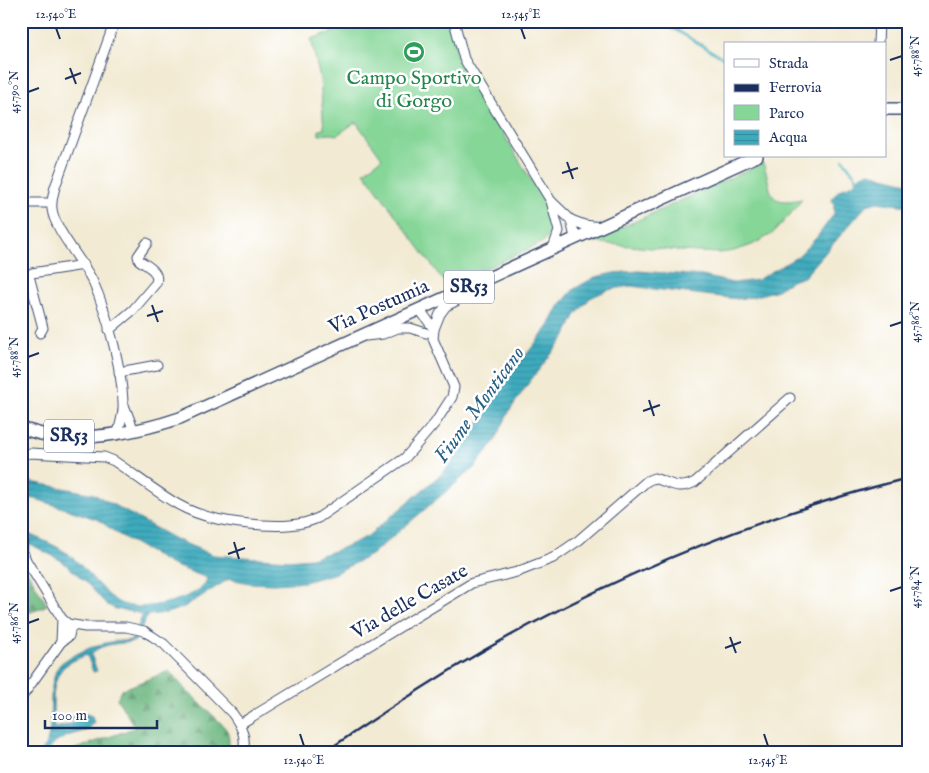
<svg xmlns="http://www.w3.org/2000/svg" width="929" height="773" font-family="'IM FELL English',serif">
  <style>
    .green { fill: #85d697; stroke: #50827a }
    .forest { fill: url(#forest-firs); stroke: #44736f }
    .water { fill: url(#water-rules); stroke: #2c6d8e }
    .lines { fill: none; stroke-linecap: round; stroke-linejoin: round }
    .stream { stroke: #3eabbd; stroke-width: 2.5 }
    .minor-casing { stroke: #3b4b70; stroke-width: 11 }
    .major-casing { stroke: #3b4b70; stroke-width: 14 }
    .minor { stroke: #fff; stroke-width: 9 }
    .major { stroke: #fff; stroke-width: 11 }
    .rail { stroke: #1b2f5e; stroke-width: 2.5 }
    .ticks { fill: none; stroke: #1b2f5e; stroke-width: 2 }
    .labels { text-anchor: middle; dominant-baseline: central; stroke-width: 5; stroke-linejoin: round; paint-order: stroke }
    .shield { fill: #fff; stroke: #5f6d8e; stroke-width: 1 }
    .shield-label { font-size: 19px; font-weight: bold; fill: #1b2f5e }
    .leisure-label { font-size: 20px; fill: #27864d; stroke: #fff }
    .street-label { font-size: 20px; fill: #1b2f5e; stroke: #fff }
    .water-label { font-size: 21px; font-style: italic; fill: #296184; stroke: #fff }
    .neatline { fill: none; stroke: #1b2f5e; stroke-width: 2 }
    .ticks-label { font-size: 12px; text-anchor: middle; fill: #1b2f5e }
  </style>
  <defs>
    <pattern id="forest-firs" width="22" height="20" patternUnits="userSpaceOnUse" patternTransform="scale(1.25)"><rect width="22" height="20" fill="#6cb780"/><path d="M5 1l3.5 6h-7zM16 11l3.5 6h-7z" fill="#58956c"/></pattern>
    <pattern id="water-rules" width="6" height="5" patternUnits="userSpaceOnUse" patternTransform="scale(1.25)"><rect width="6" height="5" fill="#3eabbd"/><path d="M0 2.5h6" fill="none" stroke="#338c9d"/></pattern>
  </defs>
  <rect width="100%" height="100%" fill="#fff"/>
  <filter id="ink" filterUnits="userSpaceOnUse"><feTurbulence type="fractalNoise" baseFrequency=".02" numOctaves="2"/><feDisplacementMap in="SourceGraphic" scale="10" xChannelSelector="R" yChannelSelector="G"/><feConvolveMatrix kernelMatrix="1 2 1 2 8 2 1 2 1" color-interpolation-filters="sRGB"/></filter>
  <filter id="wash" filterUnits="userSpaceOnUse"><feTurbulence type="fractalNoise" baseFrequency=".0096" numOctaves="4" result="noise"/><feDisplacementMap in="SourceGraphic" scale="20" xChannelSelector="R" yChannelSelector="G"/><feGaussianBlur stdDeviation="1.12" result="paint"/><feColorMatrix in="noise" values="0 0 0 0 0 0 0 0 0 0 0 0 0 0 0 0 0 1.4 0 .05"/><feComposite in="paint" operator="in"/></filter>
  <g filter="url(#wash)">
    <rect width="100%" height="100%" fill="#f2ead3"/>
    <g class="green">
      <path d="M337 21H450L459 53 469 76 550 212 548 214C553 229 552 238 537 245L447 286 364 172 382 158 356 122 337 135 331 134 319 135V130L324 129 320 79 311 39 338 30Z"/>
      <path d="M763 163C774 190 763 207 802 199L789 216 772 234 752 245 734 251 720 253 680 251 590 242Z"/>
    </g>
    <g class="forest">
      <path d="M21 560 47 605 37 610 21 615Z"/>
      <path d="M169 671 185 689 222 724 228 732 229 739 228 752H67L134 728 135 727 117 699 121 690Z"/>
    </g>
    <path class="water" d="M870 172 883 177 908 183V206L877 202 867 205 804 277 791 281 777 290 753 297 738 299 630 286 608 290 590 298 575 316 565 337 530 381 510 410 495 441 475 467 371 555 333 574 304 582 273 584 250 583 229 579 184 607 167 613 148 615 135 641 132 642C118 644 102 643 91 654L97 671 93 672 87 655C79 658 71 661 65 666 50 679 53 706 54 724L56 728 74 723 72 717 83 713 92 716 94 723 91 724 89 730C73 734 56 737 48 752H42C45 746 48 741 49 734 53 716 46 672 64 661 78 653 95 644 111 642 118 640 126 642 133 639L143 614 116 609 107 605 86 582 62 561 21 539V531C39 539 56 544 72 557 87 570 99 588 115 600 132 613 167 604 185 597 194 593 205 589 207 578L170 564 116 533 99 520 39 500 21 496V480L94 494 177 540 213 555 289 560 311 558 340 549 368 536 445 471 459 452 506 380 549 326 560 305 574 289 595 277 614 273 639 271 702 276 733 283 757 280 797 257 817 237 834 214V205L832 200 836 193 843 188 853 184 860 176Z"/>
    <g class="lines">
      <g class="stream">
        <path d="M654 21 676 30 725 59"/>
        <path d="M843 159 860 182"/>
      </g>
    </g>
  </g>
  <g filter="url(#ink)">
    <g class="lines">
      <g class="minor-casing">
        <g id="minor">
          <path d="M115 21 55 187C53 195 51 202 52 209 54 229 83 261 93 282 107 312 122 370 123 403 124 413 120 424 118 433"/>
          <path d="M454 21 464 59 551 201 571 220 575 238"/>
          <path d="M878 44 879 21"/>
          <path d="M551 201 559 231 553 248"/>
          <path d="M21 203H51"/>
          <path d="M571 220 584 225 601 227"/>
          <path d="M434 329 440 314 446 306 456 301 466 289"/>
          <path d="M109 330 133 310 156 283C160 271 147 266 139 260L138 256 147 243"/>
          <path d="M40 333 43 328 29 276 32 273 84 265"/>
          <path d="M366 336 383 334 398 328H410L426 333"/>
          <path d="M119 372 157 365"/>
          <path d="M124 405 134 431"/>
          <path d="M21 455 30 453 104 457 114 461C135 475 155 491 177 504 203 519 233 523 262 525 282 526 300 526 318 518L405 458 435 423 452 397 454 387 433 339 434 329 420 310"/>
          <path d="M21 525 23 552 26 560 62 619 68 624 85 627H126L144 631 152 636 164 644 232 713C241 725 247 737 243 752"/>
          <path d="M61 642 62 619"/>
          <path d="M21 698 61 642 69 636 71 626"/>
          <path d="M240 724 472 583 517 572 553 558 579 540 647 481 654 478C671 483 678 491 695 482L790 398"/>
        </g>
      </g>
      <g class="major-casing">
        <g id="major">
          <path d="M885 109H908"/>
          <path d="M21 428C30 431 39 434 47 435 88 442 142 431 180 418L757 156"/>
        </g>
      </g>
      <use href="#minor" class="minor"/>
      <use href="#major" class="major"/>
      <path class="rail" d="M325 752C366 724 407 697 449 671 591 585 747 519 908 478"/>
    </g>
  </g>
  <path class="ticks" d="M56 28 60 39M521 28 525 39M890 60 902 56M70 68 76 84M65 79 81 73M28 92 39 88M567 162 573 179M562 173 578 168M152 305 158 322M147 316 163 311M890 326 902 322M28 357 39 353M649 400 654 416M643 411 660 405M234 542 239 559M228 554 245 548M890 591 902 587M28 623 39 619M730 637 736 653M725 648 741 642M300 734 304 746M764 734 768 746"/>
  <defs>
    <g id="stadium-disc" transform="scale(1.125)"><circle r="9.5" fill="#2e9e5b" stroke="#fff"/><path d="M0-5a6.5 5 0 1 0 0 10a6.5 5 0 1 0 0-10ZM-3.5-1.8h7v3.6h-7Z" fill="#fff"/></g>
  </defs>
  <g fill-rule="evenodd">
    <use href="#stadium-disc" x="414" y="52"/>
  </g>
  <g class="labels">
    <g class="shield">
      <rect x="444" y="270.5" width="50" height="33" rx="4"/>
      <rect x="44" y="419.5" width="50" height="33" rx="4"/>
    </g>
    <g class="shield-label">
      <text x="469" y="287">SR53</text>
      <text x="69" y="436">SR53</text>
    </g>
    <g class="leisure-label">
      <text x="414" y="78">Campo Sportivo<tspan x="414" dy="23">di Gorgo</tspan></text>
    </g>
    <g class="street-label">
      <text transform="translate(379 307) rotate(-24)">Via Postumia</text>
      <text transform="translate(410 602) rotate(-30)">Via delle Casate</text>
    </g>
    <g class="water-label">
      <text transform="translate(480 405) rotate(-54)">Fiume Monticano</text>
    </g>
  </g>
  <rect width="929" height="773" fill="none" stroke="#fff" stroke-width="55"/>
  <rect x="724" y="42" width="162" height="115" fill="#ffffff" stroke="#a4acbf"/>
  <rect x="734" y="59" width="25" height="8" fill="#ffffff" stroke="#a4acbf"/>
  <text x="769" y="68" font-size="15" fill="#1b2f5e">Strada</text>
  <rect x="734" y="84" width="25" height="8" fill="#1b2f5e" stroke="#a4acbf"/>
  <text x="769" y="92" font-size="15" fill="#1b2f5e">Ferrovia</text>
  <rect x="734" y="105" width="25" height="15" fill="#85d697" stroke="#a4acbf"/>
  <text x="769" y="118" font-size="15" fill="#1b2f5e">Parco</text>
  <rect x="734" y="130" width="25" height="15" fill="url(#water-rules)" stroke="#a4acbf"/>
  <text x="769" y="142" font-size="15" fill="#1b2f5e">Acqua</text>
  <path d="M45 720v8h112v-8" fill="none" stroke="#1b2f5e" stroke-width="2.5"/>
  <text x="52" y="720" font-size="15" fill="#1b2f5e" stroke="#ffffff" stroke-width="4" paint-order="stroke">100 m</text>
  <rect x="28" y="28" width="874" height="718" class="neatline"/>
  <g class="ticks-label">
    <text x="56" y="18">12.540°E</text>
    <text x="521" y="18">12.545°E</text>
    <text transform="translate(915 56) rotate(-90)" y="4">45.788°N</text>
    <text transform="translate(14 92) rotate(-90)" y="4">45.790°N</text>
    <text transform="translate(915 322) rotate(-90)" y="4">45.786°N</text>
    <text transform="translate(14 357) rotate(-90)" y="4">45.788°N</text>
    <text transform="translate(915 587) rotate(-90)" y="4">45.784°N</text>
    <text transform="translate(14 623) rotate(-90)" y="4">45.786°N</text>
    <text x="304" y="764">12.540°E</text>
    <text x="768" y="764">12.545°E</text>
  </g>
</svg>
